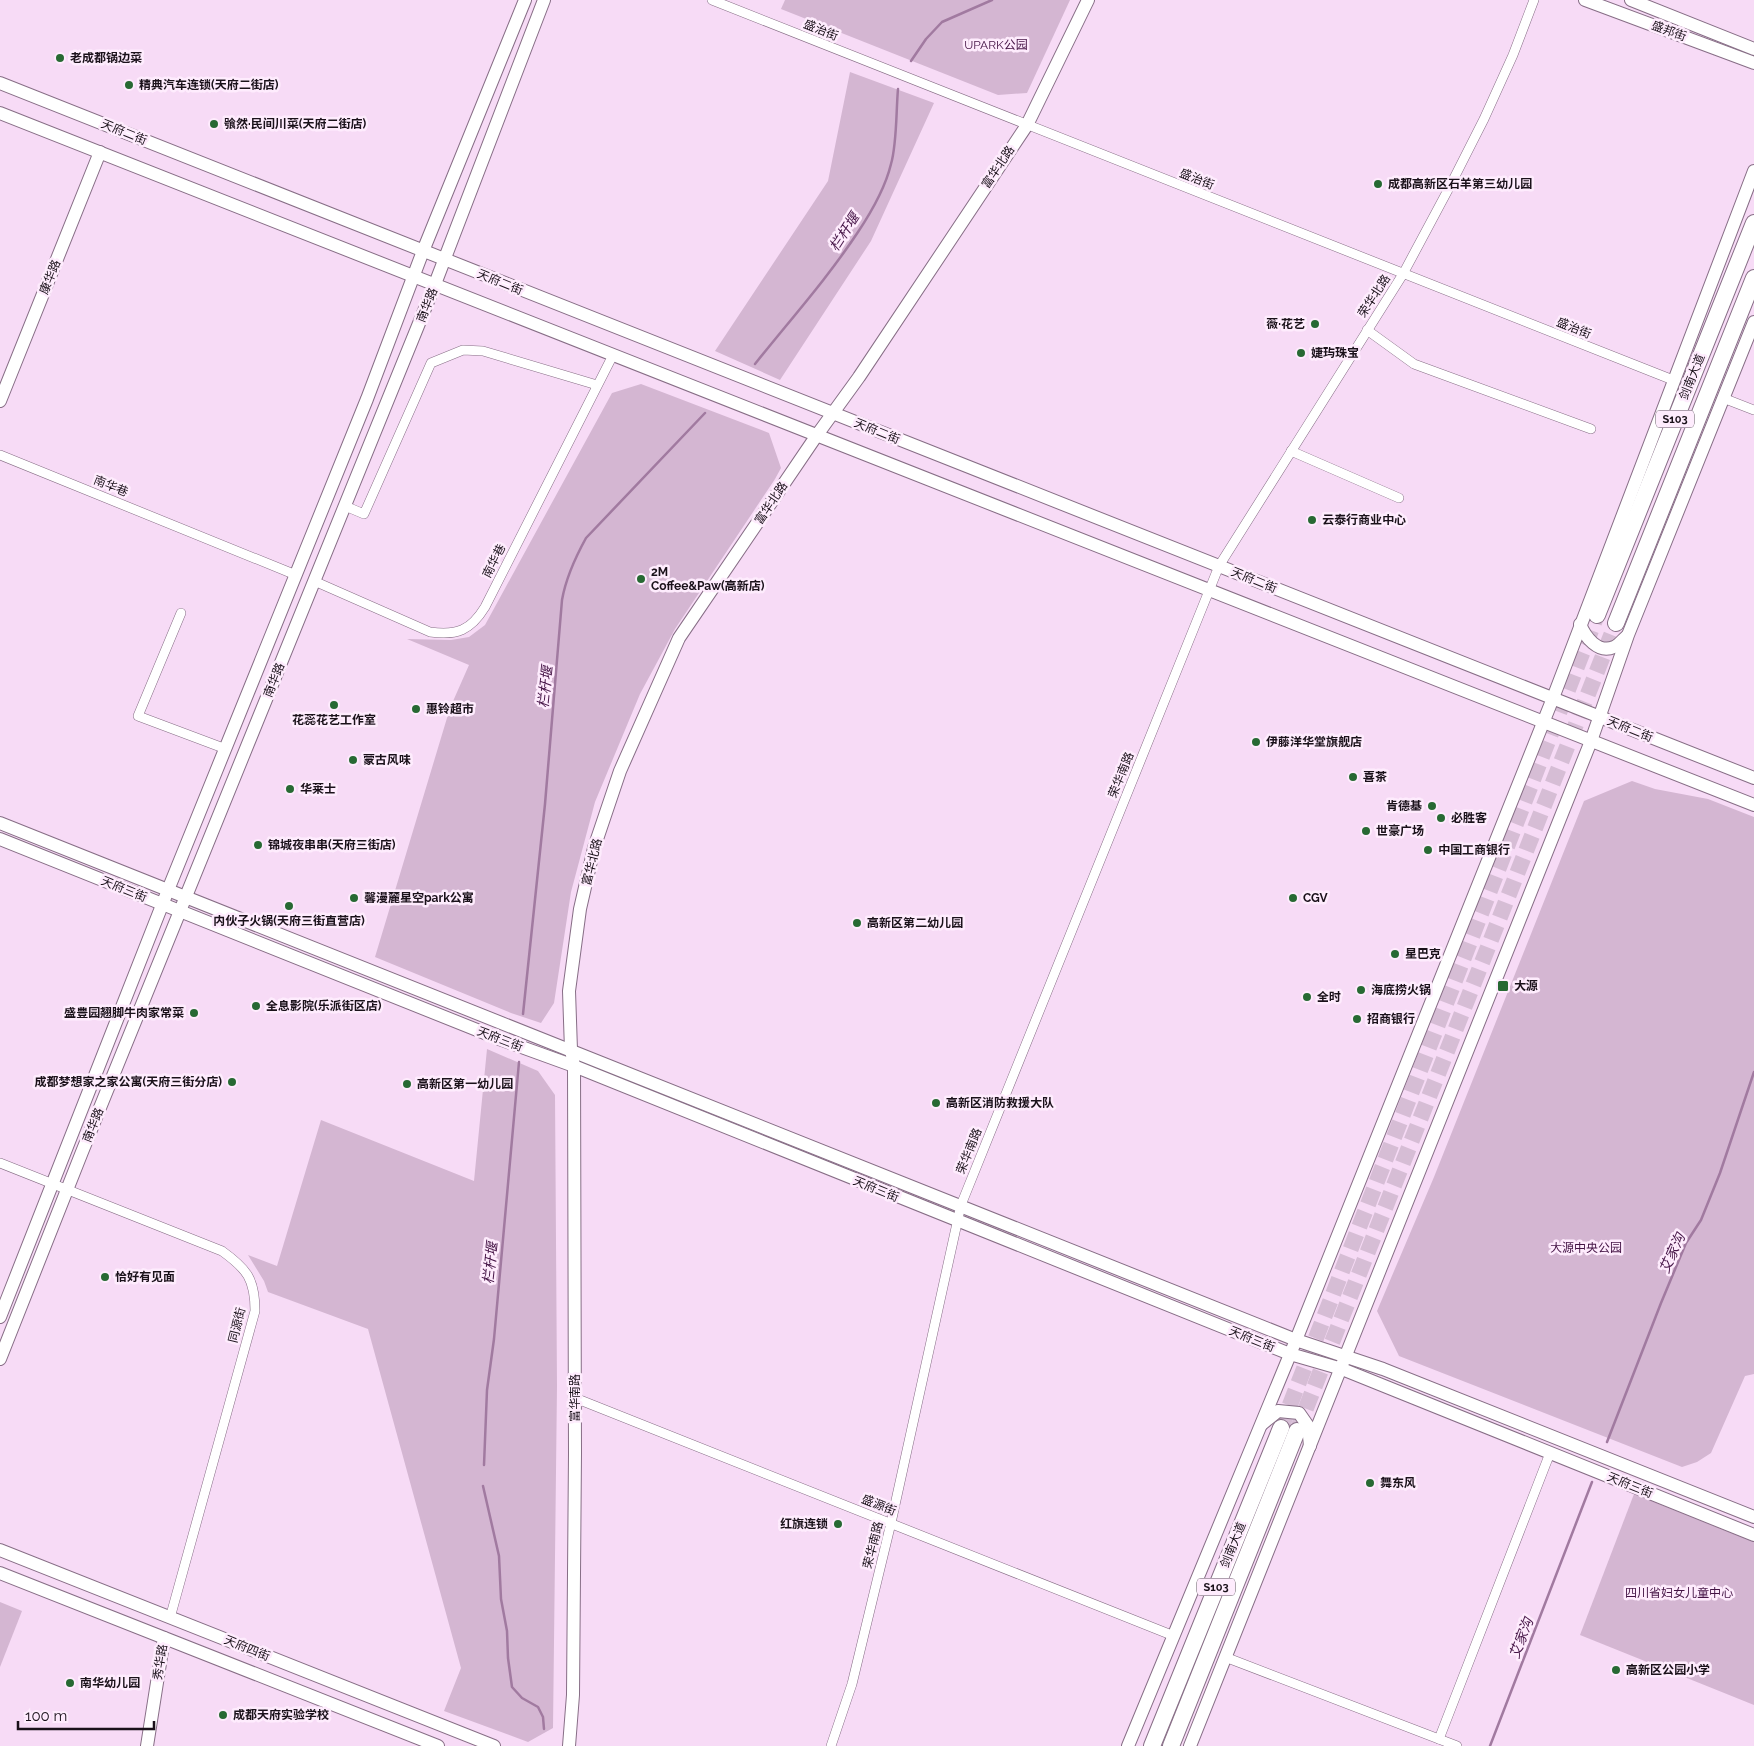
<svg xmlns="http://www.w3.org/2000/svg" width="1754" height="1746" font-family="Raleway,'Noto Sans SC',sans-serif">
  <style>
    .green { fill: #d4b6d2 }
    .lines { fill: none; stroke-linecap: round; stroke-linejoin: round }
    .stream { stroke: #a17aa0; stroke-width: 2.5 }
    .highway-tunnel { stroke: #d6bdd5; stroke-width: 16; stroke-dasharray: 16 8; stroke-linecap: butt }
    .street-casing { stroke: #876e86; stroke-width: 10 }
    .secondary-casing { stroke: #876e86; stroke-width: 14 }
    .highway-casing { stroke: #876e86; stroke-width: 18 }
    .street { stroke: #fff; stroke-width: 9 }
    .secondary { stroke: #fff; stroke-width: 12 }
    .highway { stroke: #fff; stroke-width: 16 }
    .poi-dot { fill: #276933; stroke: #feecfd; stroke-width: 2 }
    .labels { text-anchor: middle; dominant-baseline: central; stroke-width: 5; stroke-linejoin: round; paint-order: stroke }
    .shield { fill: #feecfd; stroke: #5e535e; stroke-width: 1 }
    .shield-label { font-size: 11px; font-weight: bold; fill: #1a111a }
    .street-label { font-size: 12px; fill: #1a111a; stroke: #feecfd }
    .park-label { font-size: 12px; fill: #431244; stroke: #feecfd }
    .poi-label { font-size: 12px; font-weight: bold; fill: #1a111a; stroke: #feecfd; text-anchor: start }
    .water-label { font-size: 14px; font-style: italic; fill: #461547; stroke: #feecfd }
  </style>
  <rect width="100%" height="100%" fill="#f7dbf6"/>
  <g class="green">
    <path d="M785 0H1070L1027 93 998 95 781 9Z"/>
    <path d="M850 72 934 103 871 241 780 380 715 351 828 181Z"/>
    <path d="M641 384 769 433 781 468 775 479 675 629 640 694 595 802 571 892 554 1003 541 1023 511 1013 375 957 450 708 469 665 407 639 451 640 469 637 485 625 612 393Z"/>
    <path d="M1632 781 1655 789 1708 799 1754 817V1374L1745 1376 1711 1453 1697 1462 1682 1467 1399 1356 1377 1311 1434 1177 1584 801Z"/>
    <path d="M487 1049 538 1071 555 1095 557 1386 553 1728 528 1742 444 1711 461 1668 368 1329 268 1292 264 1281 248 1255 277 1266 321 1120 474 1181Z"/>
    <path d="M1634 1494 1754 1542V1705L1580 1635Z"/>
    <path d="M0 1602 22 1611 0 1667Z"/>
  </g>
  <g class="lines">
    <g class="stream">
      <path d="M911 61 926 39 942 22 992 0"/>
      <path d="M755 364C790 320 827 279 858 232 872 211 885 189 891 164 897 144 896 111 898 89"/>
      <path d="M523 1014 545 804 562 600C566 577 575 558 586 538L705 413"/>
      <path d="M1607 1442 1661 1303 1686 1243 1701 1220 1720 1173 1754 1072"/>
      <path d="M484 1465 487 1390 494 1339 519 1062"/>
      <path d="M483 1486 499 1556 501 1599 507 1631 508 1658 512 1687 522 1698 538 1707 543 1717 544 1729"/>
      <path d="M1490 1746 1592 1482"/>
    </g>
    <g class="highway-tunnel">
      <path d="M1281 1428 1597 615"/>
      <path d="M1297 1431 1616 623"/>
    </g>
    <g class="street-casing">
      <g id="street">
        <path d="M712 0 1673 380"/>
        <path d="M1367 330 1414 364 1591 429"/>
        <path d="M1723 398 1754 410"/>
        <path d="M1291 451 1399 498"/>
        <path d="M0 455 296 575"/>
        <path d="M345 506 364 514 431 363 463 350 483 351 597 385"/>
        <path d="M314 581 430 632C457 636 471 630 485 607L613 355"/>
        <path d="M181 613 138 716 226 749"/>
        <path d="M0 1163 222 1251C247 1269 255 1279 255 1311L170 1618"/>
        <path d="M575 1398 1174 1636"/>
        <path d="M1225 1657 1457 1746"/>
        <path d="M1439 1739 1550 1453"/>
        <path d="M831 1746 852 1684 891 1523 961 1205 1219 566 1403 274 1449 188 1484 119 1513 55 1534 0"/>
      </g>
    </g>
    <g class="secondary-casing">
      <g id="secondary">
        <path d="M1585 0 1754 63"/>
        <path d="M1631 0 1754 49"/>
        <path d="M0 83 1754 778"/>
        <path d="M0 113 1754 805"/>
        <path d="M0 401 100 152"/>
        <path d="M1580 624C1585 637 1598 654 1614 647 1619 645 1623 639 1627 636"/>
        <path d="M0 823 1296 1340 1383 1369 1754 1517"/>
        <path d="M0 839 502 1040 574 1066 1290 1354 1342 1369 1754 1535"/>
        <path d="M0 1317 168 890 367 399 423 251 525 0"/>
        <path d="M0 1359 82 1152 435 284 544 0"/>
        <path d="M1262 1424 1278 1411 1299 1413 1308 1426 1310 1446"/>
        <path d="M0 1550 494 1746"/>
        <path d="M0 1573 438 1746"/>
        <path d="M147 1746 164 1638"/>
        <path d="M569 1746 573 1695 575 1453 574 1066 571 1050 569 991 580 909 594 848 620 771 679 638 817 435 859 377 1027 125 1088 0"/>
        <path d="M1128 1746 1296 1340 1553 698 1754 171"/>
        <path d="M1190 1746 1591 741 1628 635 1754 322"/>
      </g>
    </g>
    <g class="highway-casing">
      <g id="highway">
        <path d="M1597 615 1754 223"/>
        <path d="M1616 623 1754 278"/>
        <path d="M1152 1746 1281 1428"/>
        <path d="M1171 1746 1297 1431"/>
      </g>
    </g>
    <use href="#street" class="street"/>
    <use href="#secondary" class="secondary"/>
    <use href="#highway" class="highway"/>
  </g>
  <g class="poi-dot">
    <circle cx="60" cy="58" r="5"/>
    <circle cx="129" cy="85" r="5"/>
    <circle cx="214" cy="124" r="5"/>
    <circle cx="1378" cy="184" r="5"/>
    <circle cx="1315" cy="324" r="5"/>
    <circle cx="1301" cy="353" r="5"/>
    <circle cx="1312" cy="520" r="5"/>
    <circle cx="641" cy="579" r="5"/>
    <circle cx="334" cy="705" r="5"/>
    <circle cx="416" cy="709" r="5"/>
    <circle cx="1256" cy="742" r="5"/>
    <circle cx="353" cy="760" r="5"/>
    <circle cx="1353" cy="777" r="5"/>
    <circle cx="290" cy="789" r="5"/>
    <circle cx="1432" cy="806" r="5"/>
    <circle cx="1441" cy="818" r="5"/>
    <circle cx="1366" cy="831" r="5"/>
    <circle cx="258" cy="845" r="5"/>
    <circle cx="1428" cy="850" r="5"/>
    <circle cx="354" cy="898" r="5"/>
    <circle cx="1293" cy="898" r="5"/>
    <circle cx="289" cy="906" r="5"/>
    <circle cx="857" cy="923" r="5"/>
    <circle cx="1395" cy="954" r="5"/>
    <rect x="1497" y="980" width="12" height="12" rx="2.5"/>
    <circle cx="1361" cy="990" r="5"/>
    <circle cx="1307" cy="997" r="5"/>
    <circle cx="256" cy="1006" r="5"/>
    <circle cx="194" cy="1013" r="5"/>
    <circle cx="1357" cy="1019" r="5"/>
    <circle cx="232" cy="1082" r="5"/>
    <circle cx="407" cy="1084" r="5"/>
    <circle cx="936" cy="1103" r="5"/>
    <circle cx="105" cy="1277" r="5"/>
    <circle cx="1370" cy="1483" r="5"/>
    <circle cx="838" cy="1524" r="5"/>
    <circle cx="1616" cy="1670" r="5"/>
    <circle cx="70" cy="1683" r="5"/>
    <circle cx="223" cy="1715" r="5"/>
  </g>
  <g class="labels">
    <g class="shield">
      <rect x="1656" y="410.5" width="38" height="17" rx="4"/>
      <rect x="1197" y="1578.5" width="38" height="17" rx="4"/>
    </g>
    <g class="shield-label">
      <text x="1675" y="419">S103</text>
      <text x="1216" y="1587">S103</text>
    </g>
    <g class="street-label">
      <text transform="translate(821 30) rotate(22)">盛治街</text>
      <text transform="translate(1669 31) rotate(20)">盛邦街</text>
      <text transform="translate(124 132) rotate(22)">天府二街</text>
      <text transform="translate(998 167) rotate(-56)">富华北路</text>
      <text transform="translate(1197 179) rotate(22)">盛治街</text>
      <text transform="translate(50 277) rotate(-68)">康华路</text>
      <text transform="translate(500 282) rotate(22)">天府二街</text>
      <text transform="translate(1374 296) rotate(-57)">荣华北路</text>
      <text transform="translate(427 305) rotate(-68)">南华路</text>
      <text transform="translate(1574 328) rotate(22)">盛治街</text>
      <text transform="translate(1692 377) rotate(-68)">剑南大道</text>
      <text transform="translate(877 431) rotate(22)">天府二街</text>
      <text transform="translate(111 486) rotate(22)">南华巷</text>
      <text transform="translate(771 503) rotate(-56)">富华北路</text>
      <text transform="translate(494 561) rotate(-63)">南华巷</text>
      <text transform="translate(1254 580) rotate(22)">天府二街</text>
      <text transform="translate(274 680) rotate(-68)">南华路</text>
      <text transform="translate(1630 729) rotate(22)">天府二街</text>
      <text transform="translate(1121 775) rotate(-68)">荣华南路</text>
      <text transform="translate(592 862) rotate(-76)">富华北路</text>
      <text transform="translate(124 889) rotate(22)">天府三街</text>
      <text transform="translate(500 1039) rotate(21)">天府三街</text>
      <text transform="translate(93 1125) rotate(-68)">南华路</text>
      <text transform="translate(969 1151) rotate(-68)">荣华南路</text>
      <text transform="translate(876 1189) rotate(22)">天府三街</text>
      <text transform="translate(237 1325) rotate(-76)">同源街</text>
      <text transform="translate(1252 1339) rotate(22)">天府三街</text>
      <text transform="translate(575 1398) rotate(-90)">富华南路</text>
      <text transform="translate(1630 1485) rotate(22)">天府三街</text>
      <text transform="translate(879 1505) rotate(22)">盛源街</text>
      <text transform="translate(873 1545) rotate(-76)">荣华南路</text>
      <text transform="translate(1233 1545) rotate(-68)">剑南大道</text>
      <text transform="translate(247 1648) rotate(22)">天府四街</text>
      <text transform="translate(160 1662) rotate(-81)">秀华路</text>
    </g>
    <g class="park-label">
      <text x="996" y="45">UPARK公园</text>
      <text x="1586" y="1248">大源中央公园</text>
      <text x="1679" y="1593">四川省妇女儿童中心</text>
    </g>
    <g class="poi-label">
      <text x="70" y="58">老成都锅边菜</text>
      <text x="139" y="85">精典汽车连锁(天府二街店)</text>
      <text x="224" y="124">飸然·民间川菜(天府二街店)</text>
      <text x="1388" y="184">成都高新区石羊第三幼儿园</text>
      <text x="1305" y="324" text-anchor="end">薇·花艺</text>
      <text x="1311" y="353">婕玙珠宝</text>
      <text x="1322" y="520">云泰行商业中心</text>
      <text x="651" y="572">2M<tspan x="651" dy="14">Coffee&amp;Paw(高新店)</tspan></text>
      <text x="426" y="709">惠铃超市</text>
      <text x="334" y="720" text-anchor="middle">花蕊花艺工作室</text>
      <text x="1266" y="742">伊藤洋华堂旗舰店</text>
      <text x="363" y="760">蒙古风味</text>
      <text x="1363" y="777">喜茶</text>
      <text x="300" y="789">华莱士</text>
      <text x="1422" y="806" text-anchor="end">肯德基</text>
      <text x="1451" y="818">必胜客</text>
      <text x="1376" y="831">世豪广场</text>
      <text x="268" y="845">锦城夜串串(天府三街店)</text>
      <text x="1438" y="850">中国工商银行</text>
      <text x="364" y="898">馨漫麓星空park公寓</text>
      <text x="1303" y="898">CGV</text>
      <text x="289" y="921" text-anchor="middle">内伙子火锅(天府三街直营店)</text>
      <text x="867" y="923">高新区第二幼儿园</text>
      <text x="1405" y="954">星巴克</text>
      <text x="1514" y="986">大源</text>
      <text x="1371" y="990">海底捞火锅</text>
      <text x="1317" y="997">全时</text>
      <text x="266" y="1006">全息影院(乐派街区店)</text>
      <text x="184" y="1013" text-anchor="end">盛豊园翘脚牛肉家常菜</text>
      <text x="1367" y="1019">招商银行</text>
      <text x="222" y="1082" text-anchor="end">成都梦想家之家公寓(天府三街分店)</text>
      <text x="417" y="1084">高新区第一幼儿园</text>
      <text x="946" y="1103">高新区消防救援大队</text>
      <text x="115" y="1277">恰好有见面</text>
      <text x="1380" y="1483">舞东风</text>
      <text x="828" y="1524" text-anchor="end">红旗连锁</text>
      <text x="1626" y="1670">高新区公园小学</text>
      <text x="80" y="1683">南华幼儿园</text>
      <text x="233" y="1715">成都天府实验学校</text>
    </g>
    <g class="water-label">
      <text transform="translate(844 232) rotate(-57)">栏杆堰</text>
      <text transform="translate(545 687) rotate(-84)">栏杆堰</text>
      <text transform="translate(1672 1253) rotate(-66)">艾家沟</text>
      <text transform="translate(490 1263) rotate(-84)">栏杆堰</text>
      <text transform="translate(1521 1638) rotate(-69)">艾家沟</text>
    </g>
  </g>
  <path d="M18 1721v8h136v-8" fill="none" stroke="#1a111a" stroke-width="2.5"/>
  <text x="25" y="1721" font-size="15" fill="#1a111a" stroke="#feecfd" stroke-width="4" paint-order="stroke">100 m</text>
</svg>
